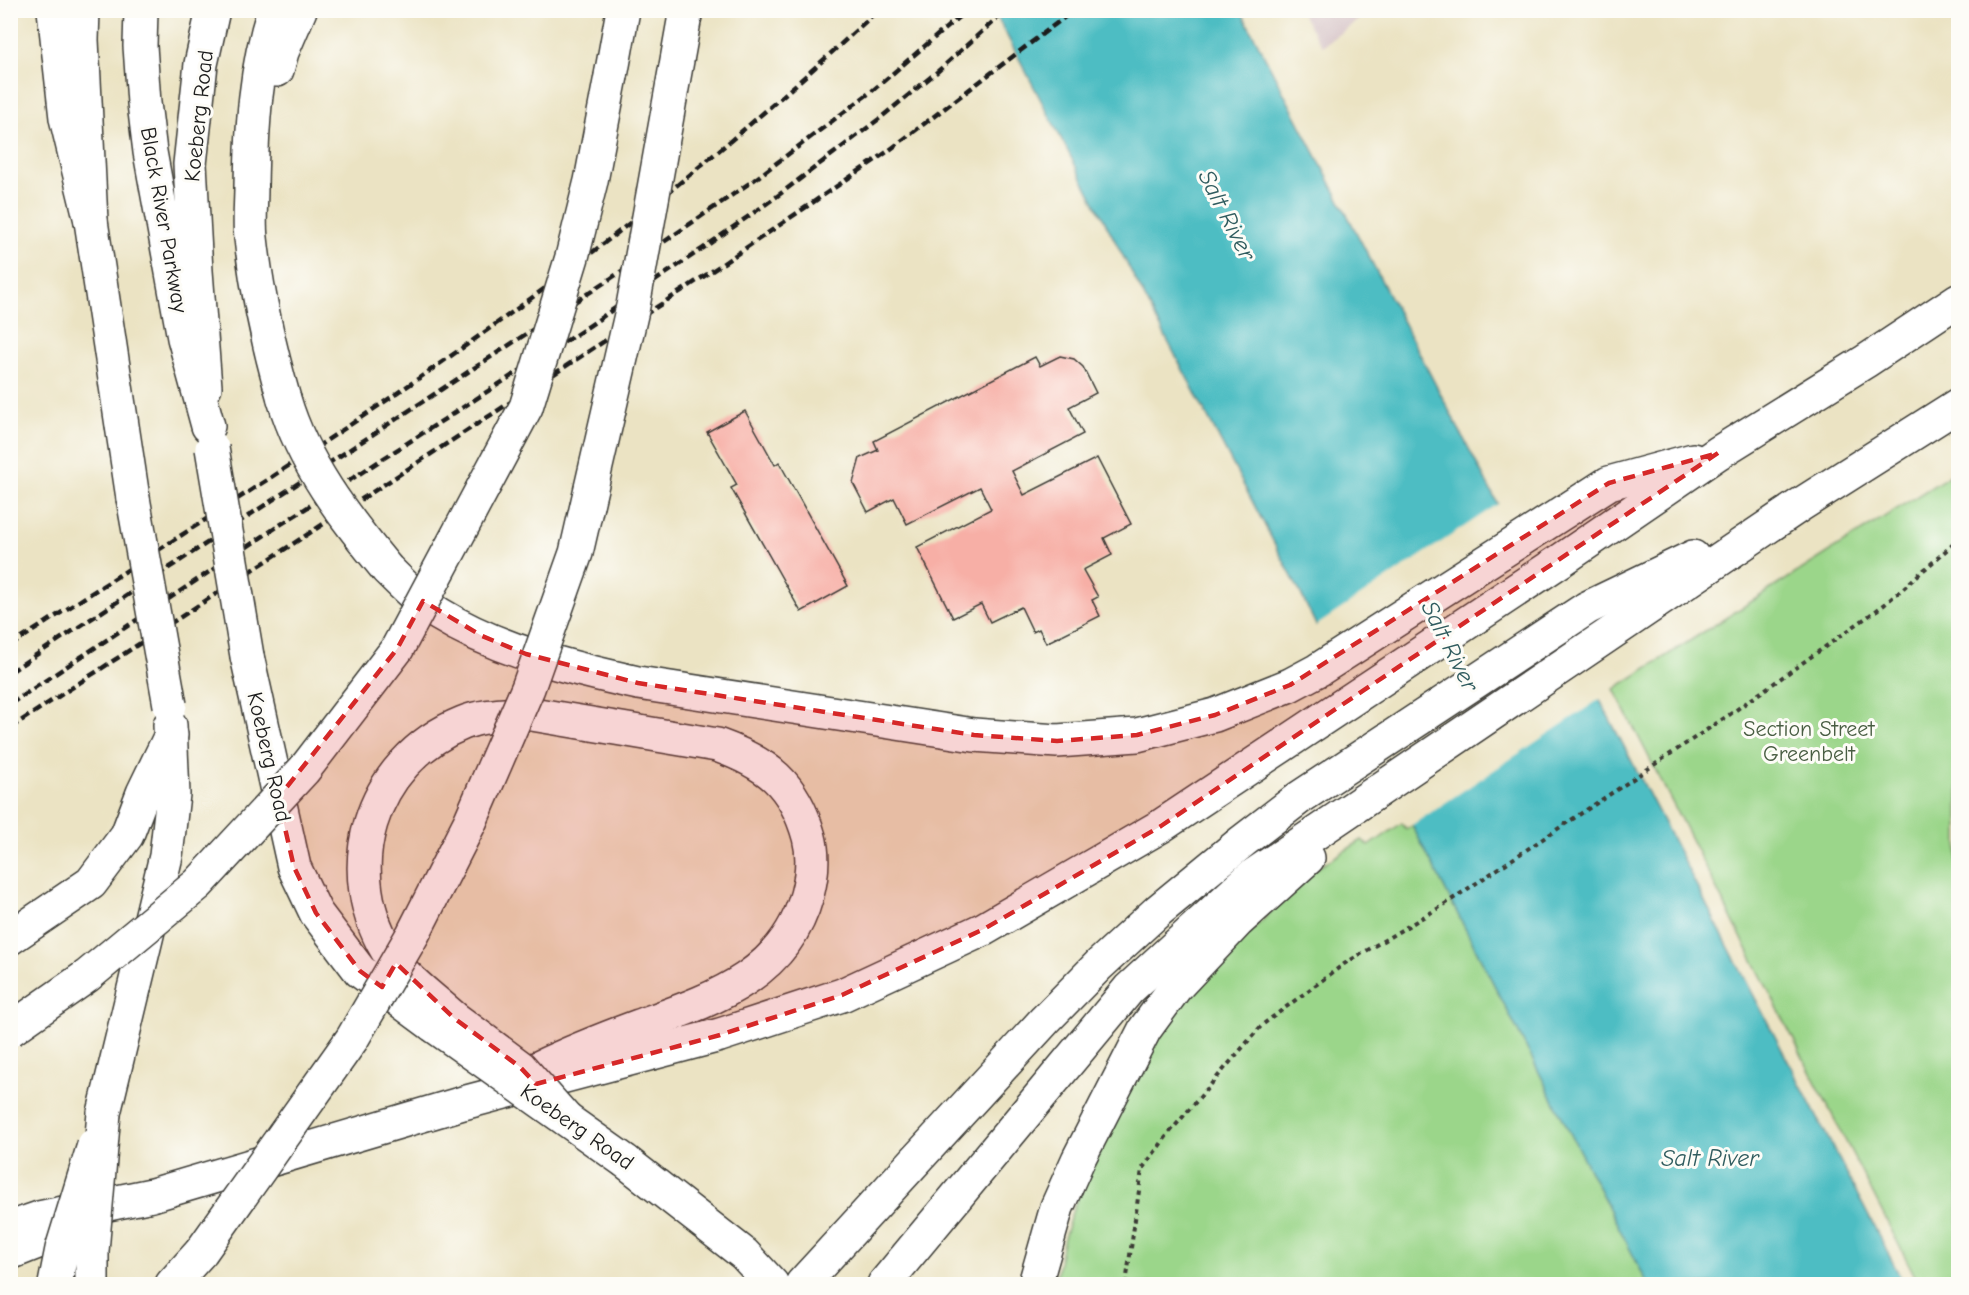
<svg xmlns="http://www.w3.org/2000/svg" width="1969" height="1295" font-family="'Comic Neue',sans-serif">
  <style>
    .industrial { fill: #d2bec2 }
    .green { fill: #9bd68a; stroke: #5c7953; stroke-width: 1.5 }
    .water { fill: #4ebdc3; stroke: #356c70; stroke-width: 1.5 }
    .pier { fill: #ebe3c3 }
    .building { fill: #f7afa6 }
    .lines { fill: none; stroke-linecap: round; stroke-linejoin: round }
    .major-casing { stroke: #3b3a35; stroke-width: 36 }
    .highway-casing { stroke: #3b3a35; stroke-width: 36 }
    .path { stroke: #3b3a35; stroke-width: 4; stroke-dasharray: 4.5 4.5; stroke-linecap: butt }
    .major { stroke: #fff; stroke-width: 33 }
    .highway { stroke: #fff; stroke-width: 33 }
    .rail { stroke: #1c1c1c; stroke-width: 4.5; stroke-dasharray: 9 4.5; stroke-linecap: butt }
    .major-bridge-casing { stroke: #3b3a35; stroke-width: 36; stroke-linecap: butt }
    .highway-bridge-casing { stroke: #3b3a35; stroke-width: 36; stroke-linecap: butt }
    .major-bridge { stroke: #fff; stroke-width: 33 }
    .highway-bridge { stroke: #fff; stroke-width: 33 }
    .marked { fill: #d62828; fill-opacity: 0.2; stroke: #d62828; stroke-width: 4.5; stroke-dasharray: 12 8; stroke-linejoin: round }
    .labels { text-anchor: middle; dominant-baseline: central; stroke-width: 6; stroke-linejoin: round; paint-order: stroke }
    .street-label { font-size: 22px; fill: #1c1c1c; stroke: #fdfcf7 }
    .park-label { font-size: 22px; fill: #485d42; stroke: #fdfcf7 }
    .water-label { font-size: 24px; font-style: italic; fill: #305c5f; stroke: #fdfcf7 }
  </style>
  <rect width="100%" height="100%" fill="#fdfcf7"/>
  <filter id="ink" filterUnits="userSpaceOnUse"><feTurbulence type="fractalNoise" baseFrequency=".0167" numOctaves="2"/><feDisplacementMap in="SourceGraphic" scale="12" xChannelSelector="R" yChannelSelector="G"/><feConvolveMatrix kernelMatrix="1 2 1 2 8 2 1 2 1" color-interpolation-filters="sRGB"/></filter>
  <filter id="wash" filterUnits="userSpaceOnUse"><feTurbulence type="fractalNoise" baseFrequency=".008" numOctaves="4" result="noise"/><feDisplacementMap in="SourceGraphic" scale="24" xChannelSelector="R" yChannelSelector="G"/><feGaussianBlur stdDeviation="1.35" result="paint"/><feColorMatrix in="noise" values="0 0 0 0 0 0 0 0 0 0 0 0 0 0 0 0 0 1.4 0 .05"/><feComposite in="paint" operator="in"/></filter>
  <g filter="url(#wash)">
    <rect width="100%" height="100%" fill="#ebe3c3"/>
    <path class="industrial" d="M1300 11H1371L1322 46Z"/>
    <g class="green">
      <path d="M1958 470V1284H1919L1614 689Z"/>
      <path d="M1402 823 1406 829 1412 825 1648 1284H1055L1063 1241 1074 1206 1141 1063 1171 1019 1203 977 1317 868 1362 840 1369 846Z"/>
    </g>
    <path class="water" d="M994 11H1241L1904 1284H1648L1412 825 1301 594Z"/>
    <path class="pier" d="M1501 502 1603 697 1409 827 1314 627Z"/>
    <g id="blocks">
      <g class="building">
        <path d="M1060 356 1074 359 1083 367 1096 393 1069 407 1083 434 1012 471 1024 495 1097 458 1131 524 1104 538 1112 555 1083 570 1098 597 1092 600 1100 616 1046 643 1039 629 1033 632 1021 607 990 622 981 604 953 618 917 547 991 509 980 487 907 524 894 498 868 512 853 483 860 458 878 450 874 441 1035 357 1040 366Z"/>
        <path d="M745 411 775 465 779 462 848 586 801 612 731 488 737 485 707 432Z"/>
      </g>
    </g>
  </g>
  <g filter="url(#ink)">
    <use href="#blocks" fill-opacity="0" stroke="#3b3a35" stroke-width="1.5"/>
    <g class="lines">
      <g class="major-casing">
        <g id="major">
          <path d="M54 10 66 118 91 221 133 498"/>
          <path d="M205 387 196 271 190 164 201 64 213 10"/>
          <path d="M247 656 294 867 316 913 360 971 433 1025"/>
          <path d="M104 1113 166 856 173 794 170 725"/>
          <path d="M625 1161 744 1254 772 1284"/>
        </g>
      </g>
      <g class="highway-casing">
        <g id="highway">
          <path d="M83 10 82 40 91 221"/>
          <path d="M141 10 140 46 144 103 150 152 184 338 208 426"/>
          <path d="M274 10C255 70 252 125 251 187 251 204 249 221 251 238 257 292 269 347 284 399"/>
          <path d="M277 70 282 52 300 10"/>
          <path d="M611 76 623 10"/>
          <path d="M387 569C403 585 420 602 439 614 499 651 570 668 638 683L974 735 1057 741 1137 735 1215 715 1290 685 1318 670 1609 483 1693 460"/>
          <path d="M10 938 91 883 127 835 143 793 171 735"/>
          <path d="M454 1018C433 999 407 981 392 958 335 873 369 761 463 723 483 715 506 715 526 713L717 745C767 763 794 783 809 837 814 856 812 876 807 895 785 977 710 1000 639 1026 604 1039 571 1052 538 1068"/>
          <path d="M10 1228 39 1218 152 1195 463 1103 720 1035 842 995 984 929 1161 826 1563 559 1718 453 1866 361 1958 300"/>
          <path d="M10 1253 73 1228"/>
          <path d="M172 1284 201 1252"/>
          <path d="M802 1284 1045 1020 1099 965 1159 910 1243 841 1299 798 1587 608 1693 557"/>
          <path d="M884 1284 1129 989 1251 877 1800 505 1958 405"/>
          <path d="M1035 1284 1057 1207 1078 1160 1145 1029 1175 988 1238 921 1308 858"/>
        </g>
      </g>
      <path class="path" d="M1126 1284 1142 1169 1169 1133 1262 1025 1344 964 1442 906 1729 715 1884 605 1958 540"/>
      <use href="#major" class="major"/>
      <use href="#highway" class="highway"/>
      <g class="rail">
        <path d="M10 646C178 536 349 431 511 313 639 220 762 118 878 10"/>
        <path d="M10 672 610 279 754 180 872 91 967 10"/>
        <path d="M10 704 280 525 583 330 702 249 776 197 879 119 937 72 1006 10"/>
        <path d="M10 728 709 273 887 152 1074 10"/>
      </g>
      <g class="major-bridge-casing">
        <g id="major-bridge">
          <path d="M212 448 247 656"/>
          <path d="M133 498 170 705"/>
          <path d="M433 1025 625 1161"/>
          <path d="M55 1284 62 1249 94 1145"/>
        </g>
      </g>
      <g class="highway-bridge-casing">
        <g id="highway-bridge">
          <path d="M284 399C303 464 345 518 387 569"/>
          <path d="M454 1018 520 1067 566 1119"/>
          <path d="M10 1030 87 976 198 884 304 770 397 649 526 407 572 257 591 181 611 76"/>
          <path d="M201 1252 352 1039 413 934 470 822 528 688 576 553 633 306 686 10"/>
          <path d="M92 1284V1251L104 1113"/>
        </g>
      </g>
      <use href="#major-bridge" class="major-bridge"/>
      <use href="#highway-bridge" class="highway-bridge"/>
    </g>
  </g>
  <path class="marked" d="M1718 453 1161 826 984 929 842 995 720 1035 536 1084 520 1067 454 1018 396 963 382 987 360 971 316 913 294 867 278 798 397 649 423 601 482 636 526 654 638 683 974 735 1057 741 1137 735 1215 715 1290 685 1609 483Z"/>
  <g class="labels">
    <g class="street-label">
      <text transform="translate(199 116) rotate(-84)">Koeberg Road</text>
      <text transform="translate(164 220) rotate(80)">Black River Parkway</text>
      <text transform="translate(269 757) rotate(77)">Koeberg Road</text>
      <text transform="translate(577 1127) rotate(35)">Koeberg Road</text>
    </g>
    <g class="park-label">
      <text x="1809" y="729">Section Street<tspan x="1809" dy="25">Greenbelt</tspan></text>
    </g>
    <g class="water-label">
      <text transform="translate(1227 215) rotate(63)">Salt River</text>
      <text transform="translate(1450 646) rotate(63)">Salt River</text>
      <text x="1710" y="1158">Salt River</text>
    </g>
  </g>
  <rect width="1969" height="1295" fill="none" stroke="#fdfcf7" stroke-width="36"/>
</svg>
